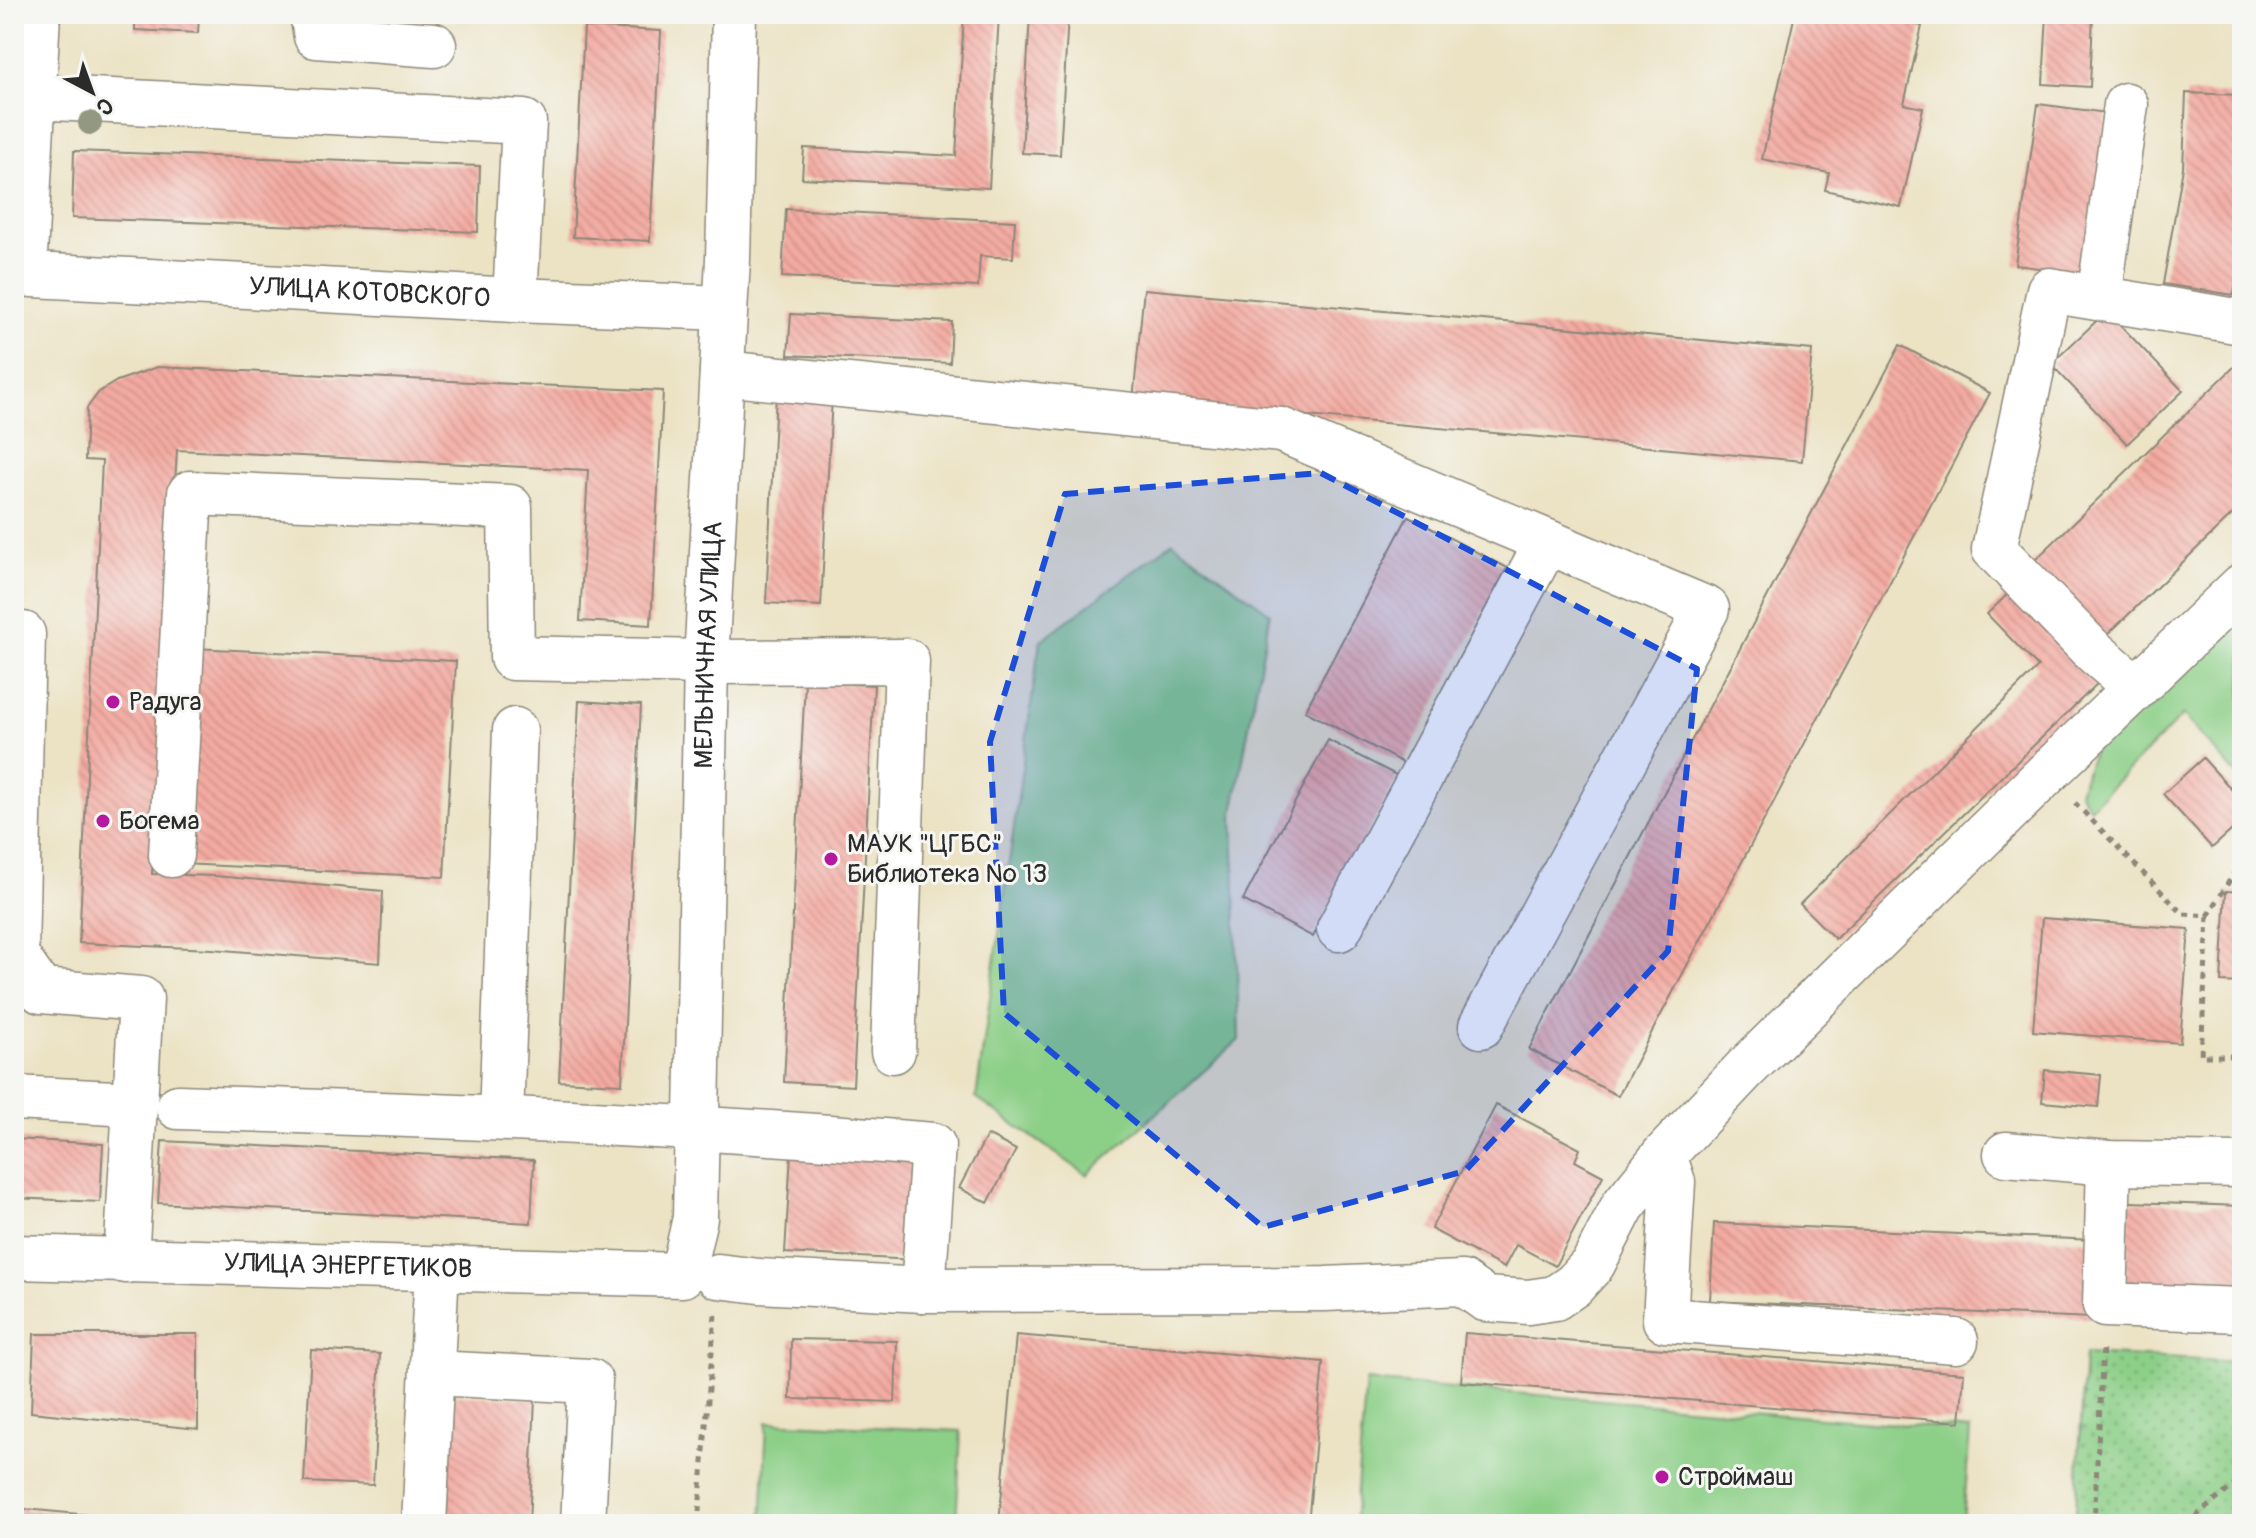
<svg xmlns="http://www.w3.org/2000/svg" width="2256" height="1538" font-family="Pangolin,sans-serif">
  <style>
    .green { fill: #8ccf87; stroke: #5c7d59; stroke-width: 2 }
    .park { fill: url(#park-dots); stroke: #5c7d59; stroke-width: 2 }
    .building { fill: url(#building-back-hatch) }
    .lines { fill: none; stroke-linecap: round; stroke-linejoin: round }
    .minor-casing { stroke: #8c8778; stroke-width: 47 }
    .path { stroke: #8c8778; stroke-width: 5; stroke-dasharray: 6 6; stroke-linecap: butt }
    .minor { stroke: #fff; stroke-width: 44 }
    .tree { fill: #929980 }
    .marked { fill: #1d4ed8; fill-opacity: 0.2; stroke: #1d4ed8; stroke-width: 6; stroke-dasharray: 16 10; stroke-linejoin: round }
    .poi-dot { fill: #b5179e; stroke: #f6f6f2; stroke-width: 3 }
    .labels { text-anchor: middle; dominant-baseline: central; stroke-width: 6; stroke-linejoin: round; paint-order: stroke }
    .street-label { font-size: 26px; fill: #2b2b2b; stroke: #f6f6f2 }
    .poi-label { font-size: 26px; fill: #2b2b2b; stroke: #f6f6f2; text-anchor: start }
  </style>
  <defs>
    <pattern id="park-dots" width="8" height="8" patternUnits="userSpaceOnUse" patternTransform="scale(2)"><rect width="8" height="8" fill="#8ccf87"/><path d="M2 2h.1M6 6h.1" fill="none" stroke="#73a86f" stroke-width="1.8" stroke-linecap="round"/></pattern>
    <pattern id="building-back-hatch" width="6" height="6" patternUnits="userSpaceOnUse" patternTransform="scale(2)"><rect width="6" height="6" fill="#f3aaa1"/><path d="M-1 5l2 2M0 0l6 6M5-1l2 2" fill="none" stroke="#d0928b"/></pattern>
  </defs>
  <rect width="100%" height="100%" fill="#f6f6f2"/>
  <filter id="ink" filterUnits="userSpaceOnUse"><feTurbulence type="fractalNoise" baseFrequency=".0125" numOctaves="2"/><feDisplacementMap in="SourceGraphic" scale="16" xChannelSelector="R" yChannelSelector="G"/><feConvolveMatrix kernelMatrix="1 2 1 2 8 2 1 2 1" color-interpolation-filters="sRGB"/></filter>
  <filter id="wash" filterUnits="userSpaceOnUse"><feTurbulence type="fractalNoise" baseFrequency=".006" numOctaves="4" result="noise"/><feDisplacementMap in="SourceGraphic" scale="32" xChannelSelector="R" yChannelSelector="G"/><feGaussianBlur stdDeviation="1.8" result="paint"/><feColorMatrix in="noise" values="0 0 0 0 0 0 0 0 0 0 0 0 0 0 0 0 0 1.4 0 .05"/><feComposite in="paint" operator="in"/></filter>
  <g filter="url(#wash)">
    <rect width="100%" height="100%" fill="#ece3c5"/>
    <g class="green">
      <path d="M1173 542 1270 613 1233 813 1239 1040 1087 1175 976 1098 1040 641Z"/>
      <path d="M2242 607V781L2183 715 2090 808 2079 792 2093 751Z"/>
      <path d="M1366 1381 1970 1430 1963 1524H1354Z"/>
      <path d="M767 1422 961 1431 956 1524H762Z"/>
    </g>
    <path class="park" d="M2085 1354 2242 1362V1524H2075Z"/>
    <g id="blocks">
      <g class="building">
        <path d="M135 14H199L198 33 135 30Z"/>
        <path d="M478 14H536L535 19 478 16Z"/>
        <path d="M964 14H999L989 188 802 178 804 148 956 156Z"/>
        <path d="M1030 14H1068L1060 155 1022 153Z"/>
        <path d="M1795 14H1898L1896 20 1922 26 1904 104 1923 108 1901 207 1825 190 1829 173 1762 159Z"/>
        <path d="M2047 14H2093L2090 87 2043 84Z"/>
        <path d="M584 27 661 31 650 241 573 237Z"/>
        <path d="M2186 93 2242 95V247L2234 295 2163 284 2183 168Z"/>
        <path d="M2038 104 2107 113 2085 274 2015 265Z"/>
        <path d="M74 151 480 166 478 232 72 218Z"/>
        <path d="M786 209 1015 221 1013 258 980 256 978 287 782 277Z"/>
        <path d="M1144 289 1812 350 1802 461 1133 400Z"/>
        <path d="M2107 311 2183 391 2127 444 2051 364Z"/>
        <path d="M791 314 952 322 950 363 788 355Z"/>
        <path d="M1900 345 1990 393 1618 1096 1529 1049Z"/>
        <path d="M2242 359V505L2103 639 2031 564Z"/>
        <path d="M157 367 663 391 651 625 580 621 588 470 177 450 152 874 215 876 383 891 380 963 212 949 79 943 102 461 85 460 87 408 99 392 117 381Z"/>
        <path d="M776 394 832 397 821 606 766 603Z"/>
        <path d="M1408 516 1507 568 1403 763 1305 711Z"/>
        <path d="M2012 590 2101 680 1835 939 1800 904 2038 667 1987 614Z"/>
        <path d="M193 648 456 661 444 877 182 864Z"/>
        <path d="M805 682 874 685 853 1086 784 1082Z"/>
        <path d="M579 701 641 705 622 1084 559 1081Z"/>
        <path d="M1328 740 1398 776 1313 937 1243 900Z"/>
        <path d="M2203 758 2242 801V821L2212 848 2163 794Z"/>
        <path d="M2226 891 2242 892V983L2221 982Z"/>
        <path d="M2042 918 2189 929 2180 1043 2033 1031Z"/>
        <path d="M2045 1070 2101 1075 2098 1107 2042 1102Z"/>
        <path d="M1496 1105 1580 1149 1575 1161 1603 1176 1555 1266 1516 1245 1504 1268 1431 1229Z"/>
        <path d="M987 1135 1016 1150 988 1203 959 1188Z"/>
        <path d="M14 1139 103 1144 100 1202 14 1198Z"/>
        <path d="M162 1141 534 1160 531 1223 158 1203Z"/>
        <path d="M791 1153 919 1159 914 1260 785 1253Z"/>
        <path d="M2130 1202 2242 1206V1291L2126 1286Z"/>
        <path d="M1714 1223 2095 1240 2092 1318 1710 1301Z"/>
        <path d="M1465 1333 1964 1373 1960 1422 1461 1382Z"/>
        <path d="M34 1334H198V1429L31 1412Z"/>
        <path d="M1016 1335 1323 1362 1308 1524H999Z"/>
        <path d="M791 1339 897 1341 895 1402 790 1399Z"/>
        <path d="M311 1350 380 1354 373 1485 304 1482Z"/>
        <path d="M448 1394 535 1399 529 1524H442Z"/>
        <path d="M14 1508 164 1522V1524H14Z"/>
      </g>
    </g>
  </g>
  <g filter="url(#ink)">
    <use href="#blocks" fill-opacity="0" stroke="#8c8778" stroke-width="2"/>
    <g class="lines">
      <g class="minor-casing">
        <g id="minor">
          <path d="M312 14 316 36 434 45"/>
          <path d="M33 97 524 122 515 300"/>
          <path id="s1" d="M14 274 515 300 725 308"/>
          <path d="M24 274 38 14"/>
          <path d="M2099 298 2126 105"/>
          <path d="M722 373 1281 430 1707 609 1481 1026"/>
          <path d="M23 634 16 955 41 991 141 999 126 1261"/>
          <path d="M2135 687 2091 649 1994 549 2049 290 2242 322"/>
          <path d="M171 855 190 493 510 507 512 658 706 662 907 661 893 1051"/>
          <path d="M1339 929 1547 542"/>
          <path d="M14 1098 135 1104"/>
          <path d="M178 1107C430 1115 682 1124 933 1145L923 1290"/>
          <path d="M501 1118 515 730"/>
          <path d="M2006 1154 2109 1163 2242 1165"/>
          <path d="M1664 1155 1673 1182 1665 1320 1956 1341"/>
          <path d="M2109 1163 2105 1305 2242 1310"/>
          <path id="s2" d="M14 1257 682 1275 695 1218 706 662 728 259 734 14"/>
          <path d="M718 1276 759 1281 923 1290 1325 1289 1462 1283 1485 1299 1528 1302 1555 1298 1574 1285 1593 1264 1623 1206 1664 1155 1745 1069 2046 774 2242 586"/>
          <path d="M433 1373 590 1381 583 1524"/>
          <path d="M424 1524 437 1268"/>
        </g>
      </g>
      <g class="path">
        <path d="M2075 803 2183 914 2208 916 2201 1056H2242"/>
        <path d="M2208 916 2242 860"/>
        <path d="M698 1524 715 1314"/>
        <path d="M2094 1524 2103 1346"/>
        <path d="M2186 1524 2242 1479"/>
      </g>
      <use href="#minor" class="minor"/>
    </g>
    <circle class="tree" cx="90" cy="123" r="12"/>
  </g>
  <path class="marked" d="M1321 473 1697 669 1668 951 1465 1171 1263 1227 1004 1013 990 742 1065 494Z"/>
  <g class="poi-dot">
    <circle cx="113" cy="702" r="8"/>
    <circle cx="103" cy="821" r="8"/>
    <circle cx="831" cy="859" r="8"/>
    <circle cx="1662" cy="1477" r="8"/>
  </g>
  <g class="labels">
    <g class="street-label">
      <text stroke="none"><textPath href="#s1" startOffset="356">УЛИЦА КОТОВСКОГО</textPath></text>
      <text stroke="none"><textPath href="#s2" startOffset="1300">МЕЛЬНИЧНАЯ УЛИЦА</textPath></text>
      <text stroke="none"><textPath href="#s2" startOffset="334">УЛИЦА ЭНЕРГЕТИКОВ</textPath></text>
    </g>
    <g class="poi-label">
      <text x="129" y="702">Радуга</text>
      <text x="119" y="821">Богема</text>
      <text x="847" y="844">МАУК "ЦГБС"<tspan x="847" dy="30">Библиотека № 13</tspan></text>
      <text x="1678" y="1477">Строймаш</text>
    </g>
  </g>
  <rect width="2256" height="1538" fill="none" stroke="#f6f6f2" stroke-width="48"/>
  <g transform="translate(92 92) rotate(139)" stroke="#f6f6f2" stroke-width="6" paint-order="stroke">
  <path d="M0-6L14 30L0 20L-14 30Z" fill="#2b2b2b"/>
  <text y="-12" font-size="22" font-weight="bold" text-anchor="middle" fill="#2b2b2b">С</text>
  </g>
</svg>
